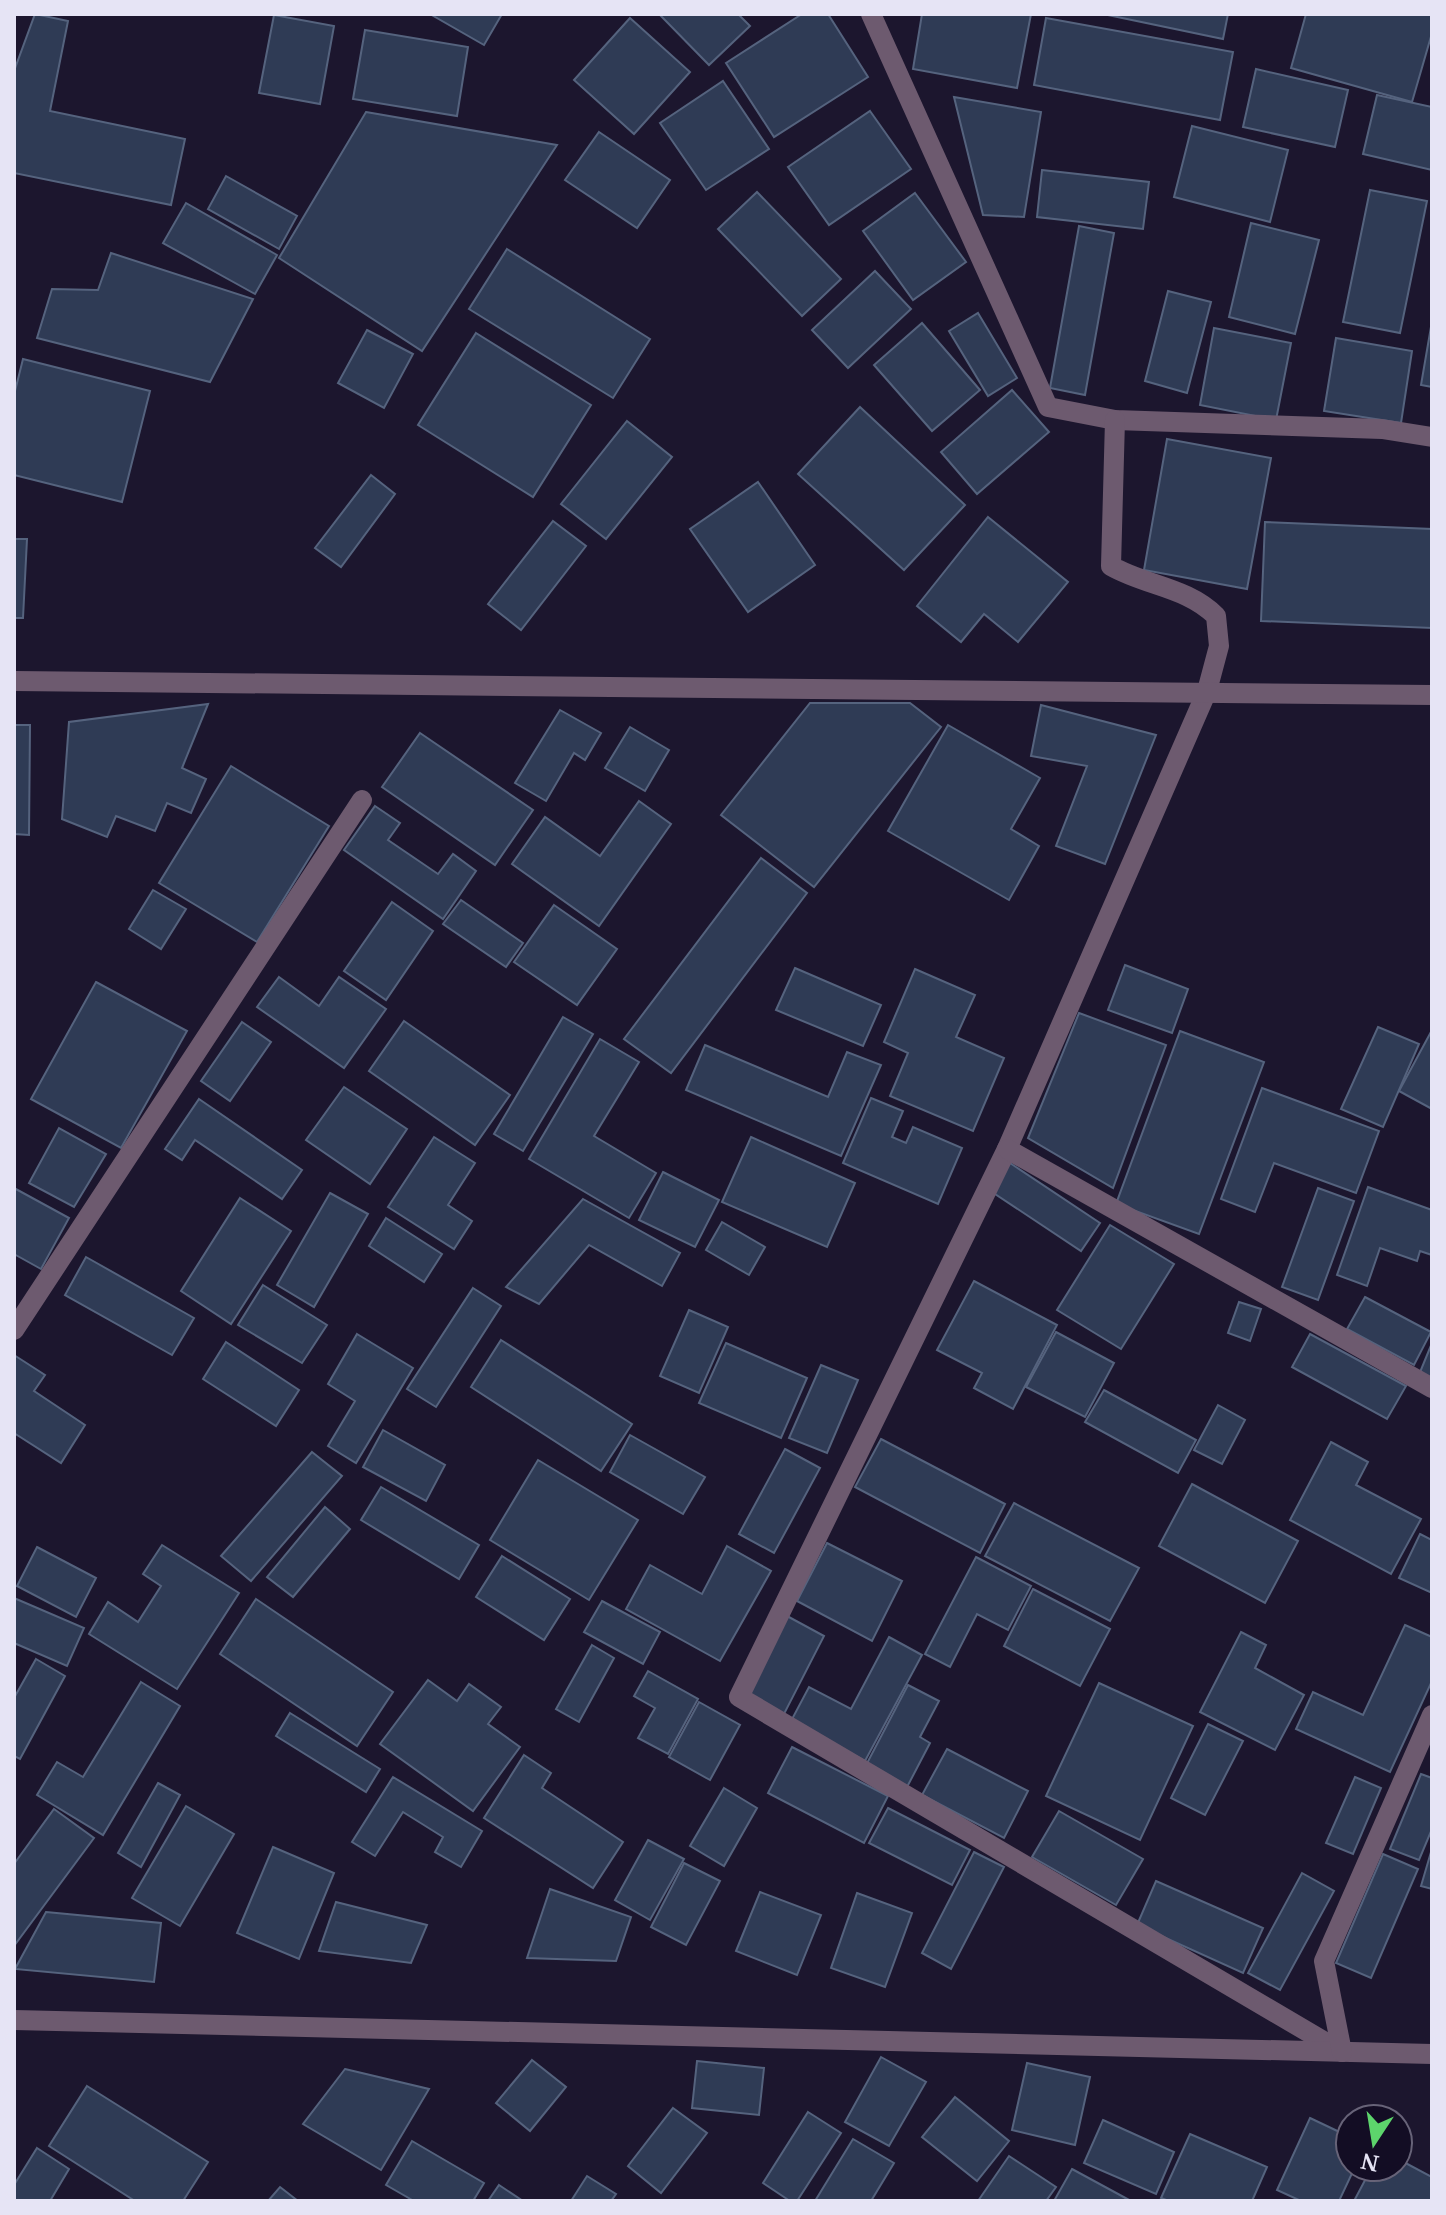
<svg xmlns="http://www.w3.org/2000/svg" width="1446" height="2215" font-family="'Noto Serif',serif">
  <style>
    .building { fill: #2f3b55; stroke: #55637e; stroke-width: 2 }
    .lines { fill: none; stroke-linecap: round; stroke-linejoin: round }
    .street { stroke: #6d5a6f; stroke-width: 20 }
  </style>
  <rect width="100%" height="100%" fill="#1c162e"/>
  <g class="building">
    <path d="M35 14 68 21 50 111 185 139 171 205 14 173V71Z"/>
    <path d="M430 14H502L484 45Z"/>
    <path d="M659 14H738L750 26 709 65Z"/>
    <path d="M802 14H828L868 77 774 137 726 63Z"/>
    <path d="M922 14H1031L1017 88 913 69Z"/>
    <path d="M1103 14H1228L1223 39Z"/>
    <path d="M1306 14H1432V33L1412 102 1291 68Z"/>
    <path d="M274 15 334 26 320 104 259 93Z"/>
    <path d="M630 18 690 72 634 134 574 80Z"/>
    <path d="M1046 18 1233 52 1220 120 1034 85Z"/>
    <path d="M365 30 468 47 457 116 353 99Z"/>
    <path d="M1256 69 1348 90 1335 147 1243 127Z"/>
    <path d="M723 81 769 149 706 190 660 123Z"/>
    <path d="M1377 95 1432 107V170L1363 154Z"/>
    <path d="M954 97 1041 112 1024 217 983 215Z"/>
    <path d="M870 111 911 169 829 225 788 167Z"/>
    <path d="M366 112 557 145 422 351 279 258Z"/>
    <path d="M1192 126 1288 150 1270 222 1174 197Z"/>
    <path d="M599 132 670 180 637 228 565 180Z"/>
    <path d="M1042 170 1149 182 1143 229 1037 217Z"/>
    <path d="M226 176 297 216 279 249 208 209Z"/>
    <path d="M1370 190 1427 201 1400 333 1343 322Z"/>
    <path d="M757 192 841 279 802 316 718 229Z"/>
    <path d="M915 193 966 262 913 300 863 231Z"/>
    <path d="M186 203 277 255 255 294 163 243Z"/>
    <path d="M1251 223 1319 240 1295 334 1229 317Z"/>
    <path d="M1079 226 1114 233 1085 395 1050 388Z"/>
    <path d="M507 249 650 339 613 398 469 309Z"/>
    <path d="M111 253 253 299 210 382 37 338 52 289 98 290Z"/>
    <path d="M875 271 911 309 848 368 812 330Z"/>
    <path d="M1168 291 1211 302 1187 393 1145 381Z"/>
    <path d="M978 313 1017 378 988 396 949 331Z"/>
    <path d="M1432 321V387L1421 385Z"/>
    <path d="M922 323 980 390 932 431 874 365Z"/>
    <path d="M1214 328 1291 343 1276 420 1200 405Z"/>
    <path d="M367 330 413 354 384 408 338 383Z"/>
    <path d="M476 333 591 405 533 497 418 425Z"/>
    <path d="M1336 338 1412 351 1401 423 1324 411Z"/>
    <path d="M23 359 150 391 122 502 14 475V395Z"/>
    <path d="M1012 390 1049 432 977 494 941 452Z"/>
    <path d="M860 407 965 505 904 570 798 474Z"/>
    <path d="M627 421 672 457 606 539 561 504Z"/>
    <path d="M1167 439 1271 458 1247 589 1144 570Z"/>
    <path d="M371 475 395 494 341 567 315 548Z"/>
    <path d="M758 482 815 565 748 612 690 529Z"/>
    <path d="M988 517 1068 582 1018 642 984 614 961 642 917 606Z"/>
    <path d="M553 521 586 546 521 630 488 604Z"/>
    <path d="M1265 522 1432 529V628L1261 621Z"/>
    <path d="M14 539H27L23 618H14Z"/>
    <path d="M810 703H910L941 727 814 887 721 815Z"/>
    <path d="M208 704 182 768 206 779 191 813 167 803 155 831 116 816 107 837 62 819 69 722Z"/>
    <path d="M1041 705 1156 735 1105 864 1056 846 1087 766 1031 756Z"/>
    <path d="M560 710 601 733 585 760 574 753 546 801 515 783Z"/>
    <path d="M14 725H30L29 835 14 834Z"/>
    <path d="M948 725 1040 778 1011 829 1039 846 1009 900 888 831Z"/>
    <path d="M630 727 669 750 645 791 605 768Z"/>
    <path d="M420 733 533 810 495 865 382 787Z"/>
    <path d="M231 766 329 826 257 942 159 883Z"/>
    <path d="M639 801 671 824 599 926 512 864 545 817 600 856Z"/>
    <path d="M375 806 400 823 388 840 438 874 453 854 476 871 443 919 344 850Z"/>
    <path d="M761 858 807 893 671 1073 624 1039Z"/>
    <path d="M153 890 186 909 161 949 129 929Z"/>
    <path d="M461 900 523 943 506 967 443 924Z"/>
    <path d="M392 902 433 931 386 1000 344 971Z"/>
    <path d="M554 905 617 949 577 1005 514 962Z"/>
    <path d="M1125 965 1188 989 1172 1033 1108 1010Z"/>
    <path d="M795 968 881 1005 863 1046 776 1010Z"/>
    <path d="M915 969 975 995 956 1037 1004 1058 973 1131 890 1096 908 1053 884 1042Z"/>
    <path d="M279 977 319 1006 339 977 386 1009 344 1068 257 1007Z"/>
    <path d="M96 982 187 1031 121 1148 31 1099Z"/>
    <path d="M1079 1013 1166 1045 1113 1188 1028 1138Z"/>
    <path d="M563 1017 593 1034 523 1151 494 1134Z"/>
    <path d="M404 1021 510 1095 475 1145 369 1071Z"/>
    <path d="M242 1022 271 1042 230 1101 201 1081Z"/>
    <path d="M1378 1027 1419 1044 1383 1127 1341 1109Z"/>
    <path d="M1432 1030V1109L1399 1091Z"/>
    <path d="M1180 1031 1264 1062 1199 1234 1116 1204Z"/>
    <path d="M600 1039 639 1062 594 1136 656 1173 629 1218 529 1159Z"/>
    <path d="M705 1045 828 1097 847 1052 881 1065 841 1156 686 1090Z"/>
    <path d="M344 1087 407 1129 370 1184 306 1140Z"/>
    <path d="M1262 1088 1379 1131 1356 1193 1274 1163 1255 1212 1221 1199Z"/>
    <path d="M871 1098 903 1111 892 1137 906 1143 913 1127 962 1148 938 1204 843 1163Z"/>
    <path d="M199 1099 302 1170 282 1199 195 1140 182 1160 165 1149Z"/>
    <path d="M59 1128 106 1154 74 1207 29 1183Z"/>
    <path d="M434 1137 475 1163 448 1205 472 1221 454 1249 388 1207Z"/>
    <path d="M751 1137 855 1183 827 1247 722 1202Z"/>
    <path d="M1010 1163 1100 1223 1081 1251 992 1192Z"/>
    <path d="M663 1172 719 1200 695 1247 639 1220Z"/>
    <path d="M1368 1187 1432 1210V1255L1420 1251 1417 1261 1380 1248 1367 1286 1337 1275Z"/>
    <path d="M14 1188 69 1218 41 1269 14 1254Z"/>
    <path d="M1318 1188 1354 1201 1318 1300 1282 1287Z"/>
    <path d="M330 1193 368 1214 314 1307 277 1285Z"/>
    <path d="M240 1198 291 1231 231 1324 181 1291Z"/>
    <path d="M583 1199 680 1253 662 1286 589 1245 539 1304 506 1287Z"/>
    <path d="M386 1218 442 1254 424 1282 369 1246Z"/>
    <path d="M722 1222 765 1247 749 1275 706 1250Z"/>
    <path d="M1110 1225 1174 1264 1121 1349 1057 1310Z"/>
    <path d="M86 1257 194 1318 172 1355 65 1295Z"/>
    <path d="M974 1281 1057 1325 1013 1409 974 1388 982 1373 937 1350Z"/>
    <path d="M263 1285 327 1325 302 1363 238 1325Z"/>
    <path d="M473 1288 501 1306 436 1407 407 1389Z"/>
    <path d="M1365 1297 1431 1332 1414 1365 1347 1329Z"/>
    <path d="M1239 1302 1261 1309 1250 1341 1228 1333Z"/>
    <path d="M689 1310 728 1327 699 1393 660 1376Z"/>
    <path d="M1056 1332 1114 1363 1085 1417 1026 1387Z"/>
    <path d="M357 1334 413 1368 356 1463 328 1446 355 1401 328 1384Z"/>
    <path d="M1310 1334 1406 1386 1387 1419 1292 1367Z"/>
    <path d="M501 1340 632 1424 601 1471 471 1387Z"/>
    <path d="M226 1342 299 1390 276 1426 203 1379Z"/>
    <path d="M726 1343 807 1378 781 1438 699 1403Z"/>
    <path d="M1432 1343V1383L1418 1377Z"/>
    <path d="M14 1355 45 1375 34 1391 85 1425 61 1463 14 1433Z"/>
    <path d="M821 1365 858 1380 827 1453 789 1438Z"/>
    <path d="M1104 1390 1196 1440 1178 1473 1085 1422Z"/>
    <path d="M1218 1405 1245 1420 1222 1464 1194 1450Z"/>
    <path d="M383 1430 445 1465 426 1501 363 1467Z"/>
    <path d="M630 1435 705 1477 683 1514 610 1472Z"/>
    <path d="M881 1439 1005 1504 980 1553 855 1487Z"/>
    <path d="M1331 1442 1368 1462 1356 1485 1421 1519 1391 1574 1290 1520Z"/>
    <path d="M785 1449 820 1468 774 1553 739 1534Z"/>
    <path d="M312 1452 342 1476 251 1581 221 1556Z"/>
    <path d="M538 1460 638 1520 589 1600 490 1540Z"/>
    <path d="M1192 1484 1298 1541 1265 1603 1159 1546Z"/>
    <path d="M381 1487 479 1545 459 1579 361 1520Z"/>
    <path d="M1014 1503 1139 1568 1110 1621 985 1556Z"/>
    <path d="M325 1507 350 1529 293 1597 267 1577Z"/>
    <path d="M1420 1534 1432 1540V1593L1399 1578Z"/>
    <path d="M827 1543 902 1581 872 1641 797 1601Z"/>
    <path d="M162 1545 239 1593 177 1689 89 1634 108 1602 138 1622 161 1586 143 1574Z"/>
    <path d="M727 1546 771 1571 720 1661 626 1609 650 1565 702 1594Z"/>
    <path d="M37 1547 96 1578 76 1617 17 1586Z"/>
    <path d="M502 1556 570 1599 544 1640 476 1597Z"/>
    <path d="M976 1557 1031 1586 1008 1630 977 1614 950 1667 925 1654Z"/>
    <path d="M1033 1589 1110 1629 1080 1686 1004 1646Z"/>
    <path d="M14 1598 84 1628 67 1666 14 1643Z"/>
    <path d="M256 1599 393 1692 357 1746 220 1654Z"/>
    <path d="M602 1601 660 1632 643 1664 584 1632Z"/>
    <path d="M787 1616 824 1636 784 1714 746 1694Z"/>
    <path d="M1405 1625 1432 1637V1681L1390 1772 1296 1729 1313 1692 1363 1715Z"/>
    <path d="M1241 1632 1266 1645 1255 1668 1304 1695 1275 1750 1200 1712Z"/>
    <path d="M889 1637 922 1655 865 1761 791 1721 809 1687 851 1709Z"/>
    <path d="M592 1645 614 1658 579 1722 556 1709Z"/>
    <path d="M36 1659 65 1676 20 1759 14 1756V1698Z"/>
    <path d="M648 1671 698 1699 668 1754 638 1738 655 1708 634 1696Z"/>
    <path d="M428 1680 457 1701 469 1684 501 1707 488 1724 520 1747 473 1811 380 1744Z"/>
    <path d="M141 1682 180 1706 103 1835 37 1795 57 1762 83 1777Z"/>
    <path d="M1099 1683 1193 1726 1140 1840 1046 1796Z"/>
    <path d="M908 1685 939 1701 920 1737 930 1743 906 1789 865 1767Z"/>
    <path d="M699 1702 740 1725 710 1780 669 1757Z"/>
    <path d="M290 1713 380 1769 366 1792 276 1736Z"/>
    <path d="M1208 1724 1243 1741 1205 1815 1171 1798Z"/>
    <path d="M792 1747 888 1796 864 1843 768 1793Z"/>
    <path d="M947 1749 1028 1791 1004 1838 922 1795Z"/>
    <path d="M524 1755 551 1773 542 1788 623 1842 593 1888 484 1818Z"/>
    <path d="M1421 1774 1432 1778V1829L1419 1860 1390 1849Z"/>
    <path d="M393 1777 482 1831 461 1867 435 1852 443 1837 403 1812 375 1856 352 1842Z"/>
    <path d="M1355 1777 1381 1788 1353 1854 1326 1843Z"/>
    <path d="M158 1783 180 1795 141 1867 118 1853Z"/>
    <path d="M724 1788 757 1808 724 1866 690 1846Z"/>
    <path d="M186 1806 234 1834 180 1926 132 1898Z"/>
    <path d="M888 1808 970 1850 952 1885 869 1843Z"/>
    <path d="M54 1809 94 1838 14 1946V1864Z"/>
    <path d="M1059 1811 1143 1859 1116 1905 1032 1857Z"/>
    <path d="M648 1840 684 1859 650 1920 615 1900Z"/>
    <path d="M273 1847 334 1873 299 1959 237 1933Z"/>
    <path d="M974 1852 1004 1867 951 1969 922 1953Z"/>
    <path d="M1431 1852H1432V1889L1421 1886Z"/>
    <path d="M1383 1854 1418 1869 1371 1978 1336 1963Z"/>
    <path d="M684 1863 720 1881 686 1945 651 1927Z"/>
    <path d="M1302 1873 1334 1891 1280 1990 1248 1973Z"/>
    <path d="M1156 1881 1263 1928 1243 1973 1137 1925Z"/>
    <path d="M550 1889 631 1917 616 1961 527 1958Z"/>
    <path d="M760 1892 821 1915 797 1975 736 1951Z"/>
    <path d="M857 1893 912 1913 885 1987 831 1968Z"/>
    <path d="M336 1902 427 1925 411 1963 319 1951Z"/>
    <path d="M46 1912 161 1923 154 1982 15 1969Z"/>
    <path d="M881 2057 926 2082 889 2146 845 2122Z"/>
    <path d="M532 2060 566 2087 530 2131 496 2103Z"/>
    <path d="M697 2061 764 2068 759 2115 692 2108Z"/>
    <path d="M1027 2063 1090 2077 1075 2145 1012 2130Z"/>
    <path d="M345 2069 429 2089 381 2170 303 2124Z"/>
    <path d="M87 2086 208 2162 183 2201H135L49 2146Z"/>
    <path d="M955 2097 1009 2141 977 2181 922 2137Z"/>
    <path d="M673 2108 707 2133 661 2193 628 2166Z"/>
    <path d="M808 2112 841 2133 797 2201H790L763 2183Z"/>
    <path d="M1310 2118 1350 2137V2167H1355L1339 2201H1301L1277 2190Z"/>
    <path d="M1103 2120 1174 2152 1156 2194 1084 2163Z"/>
    <path d="M1190 2134 1267 2167 1252 2201H1169L1161 2198Z"/>
    <path d="M853 2139 894 2163 871 2201H815Z"/>
    <path d="M412 2141 484 2183 473 2201H414L386 2185Z"/>
    <path d="M37 2148 69 2169 50 2201H14V2185Z"/>
    <path d="M1009 2156 1056 2187 1046 2201H978Z"/>
    <path d="M1398 2159 1432 2177V2201H1354L1372 2167H1398Z"/>
    <path d="M1072 2169 1131 2201H1054Z"/>
    <path d="M587 2176 616 2194 611 2201H571Z"/>
    <path d="M499 2185 523 2201H488Z"/>
    <path d="M280 2187 298 2201H268Z"/>
  </g>
  <g class="lines">
    <g class="street">
      <path d="M871 14 1048 407 1115 420 1382 429 1432 437"/>
      <path d="M1115 420 1111 566C1146 586 1187 587 1216 616L1219 646 1207 691 1007 1149 739 1697 1342 2052"/>
      <path d="M14 681 1432 695"/>
      <path d="M1007 1149 1432 1388"/>
      <path d="M14 1330 362 800"/>
      <path d="M14 2020 1432 2054"/>
      <path d="M1342 2052 1324 1961 1432 1715"/>
    </g>
  </g>
  <rect width="1446" height="2215" fill="none" stroke="#e6e4f5" stroke-width="32"/>
  <g transform="translate(1374 2143) rotate(192)"><circle r="38" fill="#130d24" stroke="#676378" stroke-width="2"/>
  <path d="M0-6L14 30L0 20L-14 30Z" fill="#5dd56c"/>
  <text y="-12" font-size="22" font-weight="bold" text-anchor="middle" fill="#e6e4f5">N</text>
  </g>
</svg>
